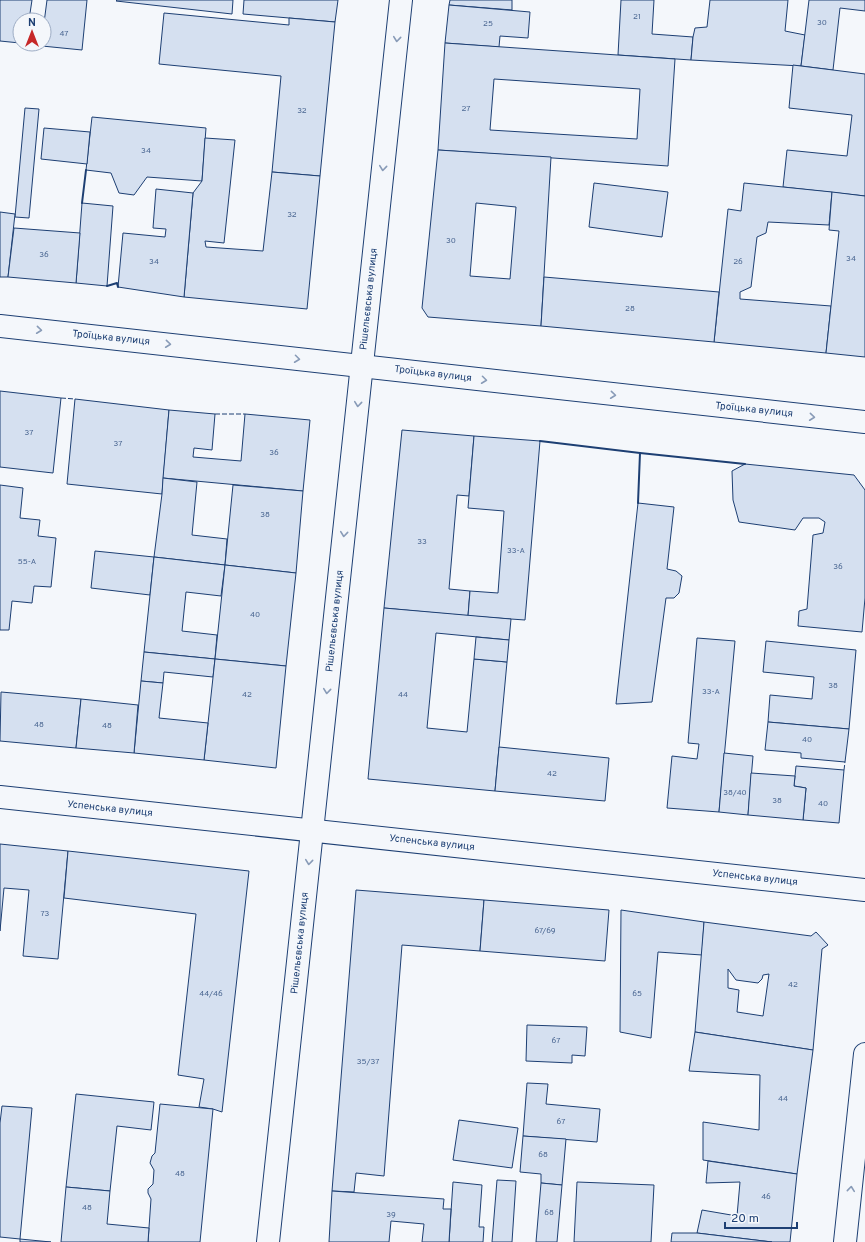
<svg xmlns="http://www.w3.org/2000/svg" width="865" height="1242" font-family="Overpass,sans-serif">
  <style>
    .building { fill: #d5e0f0; stroke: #1d3f73; fill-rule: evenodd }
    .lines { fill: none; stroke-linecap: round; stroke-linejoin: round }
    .secondary-casing { stroke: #1d3f73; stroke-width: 24 }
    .secondary { stroke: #f4f7fb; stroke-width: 22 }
    .fence { stroke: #1d3f73; stroke-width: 1; stroke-dasharray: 5 2; stroke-linecap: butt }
    .wall { stroke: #1d3f73; stroke-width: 2 }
    .oneway { stroke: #889bb7 }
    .labels { text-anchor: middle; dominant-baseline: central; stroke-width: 3; stroke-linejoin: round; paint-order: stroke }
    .number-label { font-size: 8px; fill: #4b6792 }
    .street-label { font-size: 10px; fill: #1d3f73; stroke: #f4f7fb }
  </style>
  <rect width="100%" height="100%" fill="#f4f7fb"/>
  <g class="building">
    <path d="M0 0H32L29 20H20V43L0 41Z"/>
    <path d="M47 0H87L82 50 42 46V44H44V23Z"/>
    <path d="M117 0H233L232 14 116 1Z"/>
    <path d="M244 0H338L335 22 243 14Z"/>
    <path d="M450 0H512V10L449 5Z"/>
    <path d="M621 0H654L652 34 693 37 691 60 618 55Z"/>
    <path d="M710 0H788L785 31 805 35 801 66 691 60 693 37 695 28 707 27Z"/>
    <path d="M809 0H865V11L840 8 833 70 801 66Z"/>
    <path d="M449 5 530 12 528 38 500 36 499 47 445 43Z"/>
    <path d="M164 13 289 25V18L335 22 320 176 272 172 281 76 159 64Z"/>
    <path d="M445 43 675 59 668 166 438 150ZM494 79 640 89 637 139 490 130Z"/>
    <path d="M793 65 865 74V196L783 187 787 150 847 156 852 115 789 108Z"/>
    <path d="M25 108 39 109 29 218 15 217Z"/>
    <path d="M92 117 206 128 202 181 147 177 134 195 119 193 111 173 86 170Z"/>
    <path d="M44 128 90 132 87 164 41 159Z"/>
    <path d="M205 138 235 140 224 243 205 241 206 247 263 251 272 172 320 176 307 309 184 297 193 193 202 181Z"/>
    <path d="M438 150 551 157 541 326 428 317 422 308ZM476 203 516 207 510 279 470 276Z"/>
    <path d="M594 183 668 192 662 237 589 227Z"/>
    <path d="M744 183 832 192 829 225 768 222 766 233 757 237 751 287 740 292V299L831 306 826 353 714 342 728 209 741 211Z"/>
    <path d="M156 189 193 193 184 297 118 287 123 233 165 237 166 229 153 228Z"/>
    <path d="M832 192 865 196V357L826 353 839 231 829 230Z"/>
    <path d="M82 203 113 206 107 286 76 283Z"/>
    <path d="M0 212 15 214 8 277H0Z"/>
    <path d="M14 228 80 233 76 283 8 277Z"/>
    <path d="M544 277 719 292 714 342 541 326Z"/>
    <path d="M0 391 61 398 53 473 0 467Z"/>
    <path d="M75 399 169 410 162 494 67 484Z"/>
    <path d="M169 410 215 414 212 450 194 448 193 457 241 461 245 414 310 420 303 491 163 478Z"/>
    <path d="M402 430 474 436 469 496 457 495 449 589 470 591 468 616 384 608Z"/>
    <path d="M474 436 540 441 525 620 468 616 470 591 498 593 504 511 468 508Z"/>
    <path d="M745 464 854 475 865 490V598L862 632 798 626 799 611 807 609 813 535 823 533 825 522 819 518H803L795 530 739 522 733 500 732 471Z"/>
    <path d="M163 478 197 482 192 535 227 539 225 565 154 557 162 494Z"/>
    <path d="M0 485 23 488 20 518 40 520 38 536 56 538 51 587 34 586 32 603 12 601 9 630H0Z"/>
    <path d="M233 485 303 491 296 573 225 565Z"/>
    <path d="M638 503 674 507 667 569 676 571 682 576 679 593 674 598H666L652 702 616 704Z"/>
    <path d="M95 551 154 557 150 595 91 588Z"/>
    <path d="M154 557 225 565 221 596 186 592 182 631 217 635 215 659 144 652Z"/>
    <path d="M225 565 296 573 286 666 215 659Z"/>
    <path d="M384 608 511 619 509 640 436 633 427 728 467 732 474 659 507 662 495 791 368 779Z"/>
    <path d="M476 637 509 640 507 662 474 659Z"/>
    <path d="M697 638 735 641 719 812 667 808 672 756 697 759 699 744 688 743Z"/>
    <path d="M766 641 856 650 849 729 768 722 770 695 812 699 814 677 763 672Z"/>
    <path d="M144 652 215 659 213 677 164 672 163 683 141 681Z"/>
    <path d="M215 659 286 666 276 768 204 760Z"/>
    <path d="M141 681 163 683 159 718 208 723 204 760 134 753Z"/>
    <path d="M1 692 81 699 76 748 0 741Z"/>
    <path d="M81 699 138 705 134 753 76 748Z"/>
    <path d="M768 722 849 729 845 762 801 758V753L765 750Z"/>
    <path d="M499 747 609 758 605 801 495 791Z"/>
    <path d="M724 753 753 756 748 815 719 812Z"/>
    <path d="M796 766 844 770 839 823 803 820 806 788 794 786Z"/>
    <path d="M751 773 795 776 794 786 806 788 803 820 748 815Z"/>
    <path d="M0 844 68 851 58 959 23 956 29 890 4 888 0 931Z"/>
    <path d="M68 851 249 871 222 1112 213 1109 199 1107 204 1079 178 1075 196 914 64 898Z"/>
    <path d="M356 890 484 900 480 951 402 945 384 1176 356 1173 354 1192 332 1191Z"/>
    <path d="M484 900 609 910 605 961 480 951Z"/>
    <path d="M621 910 704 922 702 955 658 952 651 1038 620 1032Z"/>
    <path d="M704 922 811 936 816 932 828 945 822 949 813 1050 695 1032ZM728 969 736 980 758 983 762 979 763 975 769 974 763 1016 737 1012 739 990 728 988Z"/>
    <path d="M527 1025 587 1027 585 1056 572 1055V1063L526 1061Z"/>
    <path d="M695 1032 813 1050 797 1174 703 1160V1122L759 1130 760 1075 689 1071Z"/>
    <path d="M527 1083 548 1084 546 1104 600 1109 597 1142 523 1136Z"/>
    <path d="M76 1094 154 1102 151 1130 117 1126 110 1191 66 1187Z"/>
    <path d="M160 1104 213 1109 200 1242H148L151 1199 148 1193V1189L153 1184 154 1170 150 1163 152 1156 155 1153Z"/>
    <path d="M2 1106 32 1108 20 1239 0 1237V1123Z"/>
    <path d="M459 1120 518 1128 512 1168 453 1160Z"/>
    <path d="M523 1136 566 1139 562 1185 541 1183V1174L520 1172Z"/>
    <path d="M708 1161 797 1174 790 1242H772L697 1233 702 1210 737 1216 740 1182 706 1183Z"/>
    <path d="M497 1180 516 1181 512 1242H492Z"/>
    <path d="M453 1182 482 1185 479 1227H484L483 1242H449Z"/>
    <path d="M577 1182 654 1185 651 1242H574Z"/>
    <path d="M541 1183 562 1185 557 1242H536Z"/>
    <path d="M66 1187 110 1191 107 1224 149 1228 148 1242H61Z"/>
    <path d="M332 1191 444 1199 443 1209H451L449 1242H422L424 1224 391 1221 389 1242H329Z"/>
    <path d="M672 1233H697L772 1242H671Z"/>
    <path d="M20 1239 51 1242H20Z"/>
  </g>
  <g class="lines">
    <g class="secondary-casing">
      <g id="secondary">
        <path d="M0 326 865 422"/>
        <path d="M0 797 865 890"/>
        <path d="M268 1242 401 0"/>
        <path d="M845 1242 865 1054"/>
      </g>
    </g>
    <use href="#secondary" class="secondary"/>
    <g class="fence">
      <path d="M61 398 75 399"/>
      <path d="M215 414H245"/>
      <path d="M844 770 845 762"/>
    </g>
    <g class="wall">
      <path d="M28 44 42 46"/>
      <path d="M82 203 86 170"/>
      <path d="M107 286 117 283 118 287"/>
      <path d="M540 441 640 453 638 503"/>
      <path d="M640 453 745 464"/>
    </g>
  </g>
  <defs><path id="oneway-chevron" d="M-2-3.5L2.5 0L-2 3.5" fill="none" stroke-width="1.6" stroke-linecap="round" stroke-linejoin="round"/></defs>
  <g class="oneway">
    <use href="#oneway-chevron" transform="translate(397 39) rotate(96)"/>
    <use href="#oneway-chevron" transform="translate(383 168) rotate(96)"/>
    <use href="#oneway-chevron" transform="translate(39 330) rotate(6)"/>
    <use href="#oneway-chevron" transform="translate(168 344) rotate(6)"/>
    <use href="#oneway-chevron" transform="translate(297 359) rotate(7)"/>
    <use href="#oneway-chevron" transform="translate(484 380) rotate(7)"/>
    <use href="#oneway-chevron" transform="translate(613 395) rotate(6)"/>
    <use href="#oneway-chevron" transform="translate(358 404) rotate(96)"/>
    <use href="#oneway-chevron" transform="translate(812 417) rotate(6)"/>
    <use href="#oneway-chevron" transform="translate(344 534) rotate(96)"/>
    <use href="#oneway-chevron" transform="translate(327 691) rotate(96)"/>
    <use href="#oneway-chevron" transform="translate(309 862) rotate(96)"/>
    <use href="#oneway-chevron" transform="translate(851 1189) rotate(-84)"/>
  </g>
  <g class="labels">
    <g class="number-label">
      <text x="637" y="17">21</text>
      <text x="822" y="23">30</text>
      <text x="488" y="24">25</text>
      <text x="64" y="34">47</text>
      <text x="466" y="109">27</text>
      <text x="302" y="111">32</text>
      <text x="146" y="151">34</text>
      <text x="292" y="215">32</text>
      <text x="451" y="241">30</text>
      <text x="44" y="255">36</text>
      <text x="851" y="259">34</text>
      <text x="154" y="262">34</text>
      <text x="738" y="262">26</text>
      <text x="630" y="309">28</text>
      <text x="29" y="433">37</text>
      <text x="118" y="444">37</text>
      <text x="274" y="453">36</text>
      <text x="265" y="515">38</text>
      <text x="422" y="542">33</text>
      <text x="516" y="551">33-А</text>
      <text x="27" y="562">55-А</text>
      <text x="838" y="567">36</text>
      <text x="255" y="615">40</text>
      <text x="833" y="686">38</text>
      <text x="711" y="692">33-А</text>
      <text x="247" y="695">42</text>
      <text x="403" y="695">44</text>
      <text x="39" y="725">48</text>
      <text x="107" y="726">48</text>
      <text x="807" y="740">40</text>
      <text x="552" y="774">42</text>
      <text x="735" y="793">38/40</text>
      <text x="777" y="801">38</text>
      <text x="823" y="804">40</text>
      <text x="45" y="914">73</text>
      <text x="545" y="931">67/69</text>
      <text x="793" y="985">42</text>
      <text x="211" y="994">44/46</text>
      <text x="637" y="994">65</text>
      <text x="556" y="1041">67</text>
      <text x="368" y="1062">35/37</text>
      <text x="783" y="1099">44</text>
      <text x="561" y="1122">67</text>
      <text x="543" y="1155">68</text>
      <text x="180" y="1174">48</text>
      <text x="766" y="1197">46</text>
      <text x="87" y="1208">48</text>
      <text x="549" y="1213">68</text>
      <text x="391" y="1215">39</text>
    </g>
    <g class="street-label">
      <text transform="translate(369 299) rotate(-84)">Рішельєвська вулиця</text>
      <text transform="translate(111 338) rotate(6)">Троїцька вулиця</text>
      <text transform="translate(433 374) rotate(7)">Троїцька вулиця</text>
      <text transform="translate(754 410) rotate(6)">Троїцька вулиця</text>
      <text transform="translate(335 621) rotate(-84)">Рішельєвська вулиця</text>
      <text transform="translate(110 809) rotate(6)">Успенська вулиця</text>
      <text transform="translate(432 843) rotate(6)">Успенська вулиця</text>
      <text transform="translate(755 878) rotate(6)">Успенська вулиця</text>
      <text transform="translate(300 943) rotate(-84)">Рішельєвська вулиця</text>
    </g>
  </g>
  <g transform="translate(32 32)"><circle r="19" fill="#f4f7fb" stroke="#9eadc5"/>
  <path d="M0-3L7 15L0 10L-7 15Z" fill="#c62828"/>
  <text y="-6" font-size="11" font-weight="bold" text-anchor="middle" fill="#1d3f73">N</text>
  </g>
  <path d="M725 1222v6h72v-6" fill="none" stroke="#1d3f73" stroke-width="2"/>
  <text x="731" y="1222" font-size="12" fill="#1d3f73" stroke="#f4f7fb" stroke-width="3" paint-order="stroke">20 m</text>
</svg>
